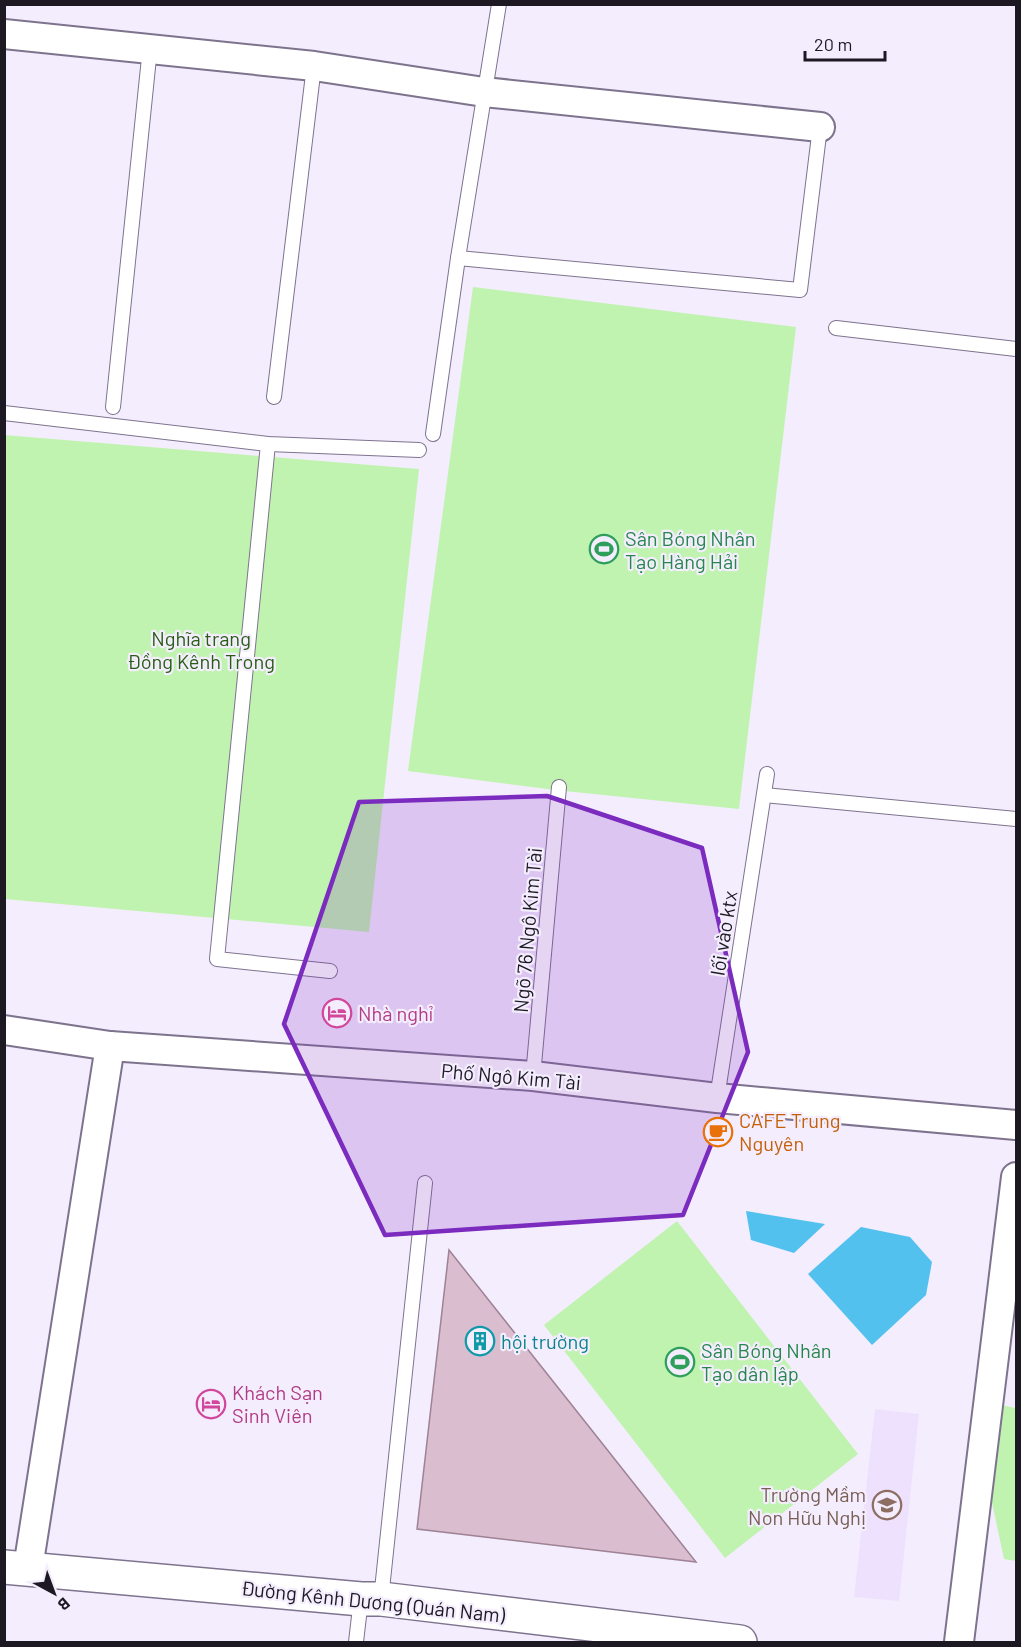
<svg xmlns="http://www.w3.org/2000/svg" width="1021" height="1647" font-family="Barlow,sans-serif">
  <style>
    .built { fill: #eee1fe }
    .green { fill: #c0f3b0 }
    .water { fill: #52c1ee }
    .building { fill: #dabdcf; stroke: #9e8395; stroke-width: 1.5 }
    .lines { fill: none; stroke-linecap: round; stroke-linejoin: round }
    .service-casing { stroke: #7e738d; stroke-width: 16 }
    .minor-casing { stroke: #7e738d; stroke-width: 32 }
    .tertiary-casing { stroke: #7e738d; stroke-width: 36 }
    .service { stroke: #fff; stroke-width: 14 }
    .minor { stroke: #fff; stroke-width: 28 }
    .tertiary { stroke: #fff; stroke-width: 33 }
    .marked { fill: #7b2cbf; fill-opacity: 0.2; stroke: #7b2cbf; stroke-width: 4.5; stroke-linejoin: round }
    .labels { text-anchor: middle; dominant-baseline: central; stroke-width: 4.5; stroke-linejoin: round; paint-order: stroke }
    .leisure-label { font-size: 20px; fill: #27864d; stroke: #f4edfe; text-anchor: start }
    .park-label { font-size: 20px; fill: #285d13; stroke: #f4edfe }
    .street-label { font-size: 20px; fill: #1d1923; stroke: #f4edfe }
    .hotel-label { font-size: 20px; fill: #b23c85; stroke: #f4edfe; text-anchor: start }
    .food-label { font-size: 20px; fill: #c56008; stroke: #f4edfe; text-anchor: start }
    .culture-label { font-size: 20px; fill: #0d838f; stroke: #f4edfe; text-anchor: start }
    .education-label { font-size: 20px; fill: #785e54; stroke: #f4edfe; text-anchor: end }
  </style>
  <rect width="100%" height="100%" fill="#f4edfe"/>
  <path class="built" d="M875 1409 919 1414 899 1601 854 1597Z"/>
  <g class="green">
    <path d="M473 287 796 327 739 809 555 790 408 771Z"/>
    <path d="M4 435 419 469 369 932 5 899Z"/>
    <path d="M677 1221 858 1454 725 1558 544 1325Z"/>
    <path d="M1016 1401V1561L1004 1559 985 1470 993 1403 1015 1408Z"/>
  </g>
  <g class="water">
    <path d="M746 1211 825 1224 794 1253 751 1240Z"/>
    <path d="M861 1227 910 1237 932 1262 926 1295 872 1345 808 1274Z"/>
  </g>
  <path class="building" d="M449 1250 594 1433 696 1562 417 1529Z"/>
  <g class="lines">
    <g class="service-casing">
      <g id="service">
        <path d="M458 258 800 290 820 127"/>
        <path d="M836 328 1016 349"/>
        <path d="M274 397 314 66"/>
        <path d="M113 407 150 48"/>
        <path d="M4 413 268 444 419 450"/>
        <path d="M433 434 458 258 499 4"/>
        <path d="M268 444 217 959 330 971"/>
        <path d="M764 795 1016 819"/>
        <path d="M533 1076 559 787"/>
        <path d="M717 1098 767 774"/>
        <path d="M381 1599 425 1183"/>
        <path d="M356 1642 361 1599"/>
      </g>
    </g>
    <g class="minor-casing">
      <g id="minor">
        <path d="M4 34 314 66 484 92 820 127"/>
        <path d="M4 1030 110 1046 533 1076 717 1098 1016 1125"/>
        <path d="M28 1568 110 1046"/>
        <path d="M959 1642 1016 1177"/>
      </g>
    </g>
    <g class="tertiary-casing">
      <path id="tertiary" d="M4 1567 361 1599H381L740 1642"/>
    </g>
    <use href="#service" class="service"/>
    <use href="#minor" class="minor"/>
    <use href="#tertiary" class="tertiary"/>
  </g>
  <path class="marked" d="M547 796 702 848 748 1052 683 1215 385 1235 284 1024 359 802Z"/>
  <defs>
    <g id="stadium-ring" transform="scale(1.5)"><circle r="9.5" fill="#f4edfe" stroke="#2e9e5b" stroke-width="1.5"/><path d="M0-5a6.5 5 0 1 0 0 10a6.5 5 0 1 0 0-10ZM-3.5-1.8h7v3.6h-7Z" fill="#2e9e5b"/></g>
    <g id="hotel-ring" transform="scale(1.5)"><circle r="9.5" fill="#f4edfe" stroke="#d1479c" stroke-width="1.5"/><path d="M-6-4.5h1.5V1H6V5H4.5V3h-9V5H-6ZM-4 0a1.8 1.8 0 1 1 3.6 0ZM.5 0V-2.5h3Q6-2.5 6 0Z" fill="#d1479c"/></g>
    <g id="cafe-ring" transform="scale(1.5)"><circle r="9.5" fill="#f4edfe" stroke="#e8710a" stroke-width="1.5"/><path d="M-5.5-4.5H6V0H3Q3 3.5 0 3.5H-2.5Q-5.5 3.5-5.5 0ZM3-3.2v2h1.7v-2ZM-6 4.5H4V6H-6Z" fill="#e8710a"/></g>
    <g id="building-ring" transform="scale(1.5)"><circle r="9.5" fill="#f4edfe" stroke="#0f9aa8" stroke-width="1.5"/><path d="M-4-6H4V6H1V3H-1V6H-4ZM-2.5-4.3h1.7v1.8h-1.7ZM.8-4.3h1.7v1.8H.8ZM-2.5-1h1.7V.8h-1.7ZM.8-1h1.7V.8H.8Z" fill="#0f9aa8"/></g>
    <g id="school-ring" transform="scale(1.5)"><circle r="9.5" fill="#f4edfe" stroke="#8d6e63" stroke-width="1.5"/><path d="M0-5L7-2L0 1L-7-2ZM-4 1L0 2.5L4 1V4Q0 6-4 4Z" fill="#8d6e63"/></g>
  </defs>
  <g fill-rule="evenodd">
    <use href="#stadium-ring" x="604" y="549"/>
    <use href="#hotel-ring" x="337" y="1013"/>
    <use href="#cafe-ring" x="718" y="1132"/>
    <use href="#building-ring" x="480" y="1341"/>
    <use href="#stadium-ring" x="680" y="1362"/>
    <use href="#hotel-ring" x="211" y="1404"/>
    <use href="#school-ring" x="887" y="1505"/>
  </g>
  <g class="labels">
    <g class="leisure-label">
      <text x="625" y="538">Sân Bóng Nhân<tspan x="625" dy="23">Tạo Hàng Hải</tspan></text>
      <text x="701" y="1350">Sân Bóng Nhân<tspan x="701" dy="23">Tạo dân lập</tspan></text>
    </g>
    <g class="park-label">
      <text x="201" y="638">Nghĩa trang<tspan x="201" dy="23">Đồng Kênh Trong</tspan></text>
    </g>
    <g class="street-label">
      <text transform="translate(527 930) rotate(-85)">Ngõ 76 Ngô Kim Tài</text>
      <text transform="translate(723 933) rotate(-81)">lối vào ktx</text>
      <text transform="translate(511 1076) rotate(5)">Phố Ngô Kim Tài</text>
      <text transform="translate(373 1601) rotate(6)">Đường Kênh Dương (Quán Nam)</text>
    </g>
    <g class="hotel-label">
      <text x="358" y="1013">Nhà nghỉ</text>
      <text x="232" y="1392">Khách Sạn<tspan x="232" dy="23">Sinh Viên</tspan></text>
    </g>
    <g class="food-label">
      <text x="739" y="1120">CAFE Trung<tspan x="739" dy="23">Nguyên</tspan></text>
    </g>
    <g class="culture-label">
      <text x="501" y="1341">hội trường</text>
    </g>
    <g class="education-label">
      <text x="866" y="1494">Trường Mầm<tspan x="866" dy="23">Non Hữu Nghị</tspan></text>
    </g>
  </g>
  <rect width="1021" height="1647" fill="none" stroke="#1d1923" stroke-width="12"/>
  <g transform="translate(54 1593) rotate(139)" stroke="#f4edfe" stroke-width="4.5" paint-order="stroke">
  <path d="M0-4.5L10 22L0 15L-10 22Z" fill="#1d1923"/>
  <text y="-9" font-size="16" font-weight="bold" text-anchor="middle" fill="#1d1923">B</text>
  </g>
  <path d="M805 51v9h80v-9" fill="none" stroke="#1d1923" stroke-width="3"/>
  <text x="814" y="51" font-size="18" fill="#1d1923" stroke="#f4edfe" stroke-width="4.5" paint-order="stroke">20 m</text>
</svg>
